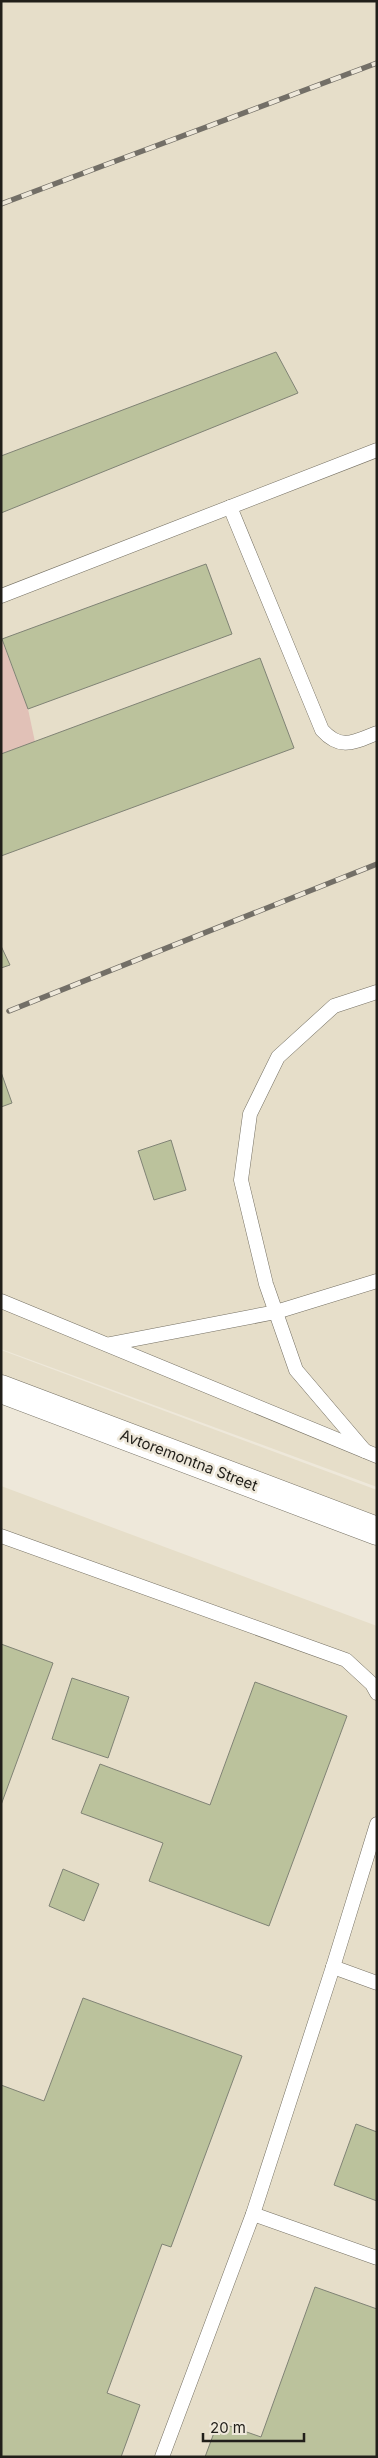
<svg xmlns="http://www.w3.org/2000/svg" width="378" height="2458" font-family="Inter,sans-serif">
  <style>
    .built { fill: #e6dec9 }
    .green { fill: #e1c1b7 }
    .building { fill: #bbc29c; stroke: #808375 }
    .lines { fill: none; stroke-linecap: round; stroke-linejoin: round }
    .lane-casing { stroke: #757063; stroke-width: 15 }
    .street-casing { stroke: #757063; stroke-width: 29 }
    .lane { stroke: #fff; stroke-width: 14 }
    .street { stroke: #fff; stroke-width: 28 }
    .rail-casing { stroke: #736f67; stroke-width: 5.5 }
    .rail { stroke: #eee8da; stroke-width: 4; stroke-dasharray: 11; stroke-linecap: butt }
    .labels { text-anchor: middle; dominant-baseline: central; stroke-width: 5; stroke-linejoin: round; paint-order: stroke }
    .street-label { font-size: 15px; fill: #211f1a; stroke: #eee8da }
  </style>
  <rect width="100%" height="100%" fill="#eee8da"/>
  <g class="built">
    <path d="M1 1H377V1487L1 1349Z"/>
    <path d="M1 1350 377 1490V1540L1 1400Z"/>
    <path d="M1 1486 377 1626V2457H1Z"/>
  </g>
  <path class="green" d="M1 638 28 709 35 742 1 754Z"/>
  <g class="building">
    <path d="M276 352 298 393 1 513V456Z"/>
    <path d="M206 564 232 634 28 709 2 639Z"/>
    <path d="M260 658 294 748 1 856V754Z"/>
    <path d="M1 946 10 965 1 968Z"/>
    <path d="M1 1072 12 1103 1 1107Z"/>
    <path d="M171 1140 186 1190 154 1200 138 1151Z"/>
    <path d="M1 1644 53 1663 1 1805Z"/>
    <path d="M72 1678 129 1697 108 1758 52 1739Z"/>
    <path d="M255 1682 347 1716 269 1926 149 1881 163 1843 81 1813 100 1764 210 1805Z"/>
    <path d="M63 1869 99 1884 84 1921 49 1906Z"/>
    <path d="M83 1998 242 2056 171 2247 162 2244 107 2393 140 2405 121 2457H1V2085L44 2101Z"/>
    <path d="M356 2124 377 2132V2201L334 2185Z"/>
    <path d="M315 2287 377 2309V2457H205L218 2422 261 2437Z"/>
  </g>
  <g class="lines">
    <g class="lane-casing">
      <g id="lane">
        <path d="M230 507 322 730C341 751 354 742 377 733"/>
        <path d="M1 596 377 450"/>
        <path d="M1 1301 377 1456"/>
        <path d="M110 1344 276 1312 377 1281"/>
        <path d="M365 1451 296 1370 266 1284 241 1180 250 1114 278 1057 334 1006 377 992"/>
        <path d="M1 1536 346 1660 372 1684 377 1693"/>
        <path d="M333 1967 377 1983"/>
        <path d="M253 2214 377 2258"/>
        <path d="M162 2457 253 2214 333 1967 377 1824"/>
      </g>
    </g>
    <g class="street-casing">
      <path id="street" d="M1 1389 377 1531"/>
    </g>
    <use href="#lane" class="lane"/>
    <use href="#street" class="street"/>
    <g class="rail-casing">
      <g id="rail">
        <path d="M1 204 377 63"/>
        <path d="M9 1011 377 864"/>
      </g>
    </g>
    <use href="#rail" class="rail"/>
  </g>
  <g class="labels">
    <g class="street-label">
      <text transform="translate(189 1460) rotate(21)">Avtoremontna Street</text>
    </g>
  </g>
  <rect width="378" height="2458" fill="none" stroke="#211f1a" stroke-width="5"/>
  <path d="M203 2433v8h101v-8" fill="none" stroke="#211f1a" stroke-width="2.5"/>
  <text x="210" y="2433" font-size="15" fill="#211f1a" stroke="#eee8da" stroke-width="4" paint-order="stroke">20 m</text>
</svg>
